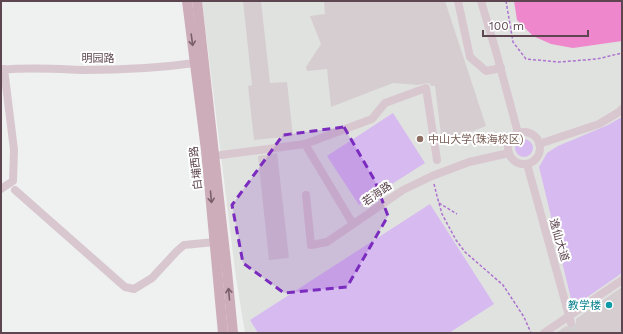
<svg xmlns="http://www.w3.org/2000/svg" width="623" height="334" font-family="'Work Sans','Noto Sans SC',sans-serif">
  <style>
    .education { fill: #e0e2e0 }
    .green { fill: #d7bbf0 }
    .water { fill: #ef87cc }
    .building { fill: #d6cdd0 }
    .lines { fill: none; stroke-linecap: round; stroke-linejoin: round }
    .minor-tunnel { stroke: #d1cfcf; stroke-width: 8; stroke-dasharray: 8 4; stroke-linecap: butt }
    .path { stroke: #ad72cf; stroke-width: 1.5; stroke-dasharray: 3 2; stroke-linecap: butt }
    .minor { stroke: #d9c7cf; stroke-width: 8 }
    .major { stroke: #ceadba; stroke-width: 10 }
    .oneway { stroke: #79606a }
    .marked { fill: #7b2cbf; fill-opacity: 0.2; stroke: #7b2cbf; stroke-width: 3; stroke-dasharray: 8 5; stroke-linejoin: round }
    .education-dot { fill: #8d6e63; stroke: #fff; stroke-width: 1.5 }
    .culture-dot { fill: #0f9aa8; stroke: #fff; stroke-width: 1.5 }
    .labels { text-anchor: middle; dominant-baseline: central; stroke-width: 4; stroke-linejoin: round; paint-order: stroke }
    .street-label { font-size: 11px; fill: #5d464f; stroke: #fff }
    .education-label { font-size: 11px; fill: #785e54; stroke: #fff; text-anchor: start }
    .culture-label { font-size: 11px; fill: #0d838f; stroke: #fff; text-anchor: end }
  </style>
  <rect width="100%" height="100%" fill="#eef1ef"/>
  <path class="education" d="M202 1H622V333H245L236 278Z"/>
  <g class="green">
    <path d="M393 113 425 163 359 205 327 156Z"/>
    <path d="M622 117V273L573 307 539 167 547 153 558 146 608 125Z"/>
    <circle cx="524" cy="148" r="9"/>
    <path d="M430 204 494 304 449 333H258L250 320Z"/>
  </g>
  <path class="water" d="M514 1H622V41L573 48 551 44 533 36 517 20Z"/>
  <g class="building">
    <path d="M243 1H261L270 83 287 82 293 136 254 140 248 86 252 85Z"/>
    <path d="M324 1H445L486 126 442 143 435 86H431L430 84 427 83 418 85 393 83 331 107 327 69 307 71 306 67 321 44 310 16 325 14Z"/>
    <path d="M277 153 289 258 269 260 258 156Z"/>
    <path d="M622 287V333H556L566 326 570 328 575 327 576 324V319Z"/>
  </g>
  <g class="lines">
    <path class="minor-tunnel" d="M571 323 574 333"/>
    <g class="path">
      <path d="M506 1 513 42 526 59 559 62 597 59 622 53"/>
      <path d="M434 184 437 196 442 214 456 240 465 252 503 285 524 317 531 333"/>
      <path d="M439 203 457 214"/>
    </g>
    <g class="minor">
      <path d="M458 1 470 57 486 71 501 68"/>
      <path d="M481 1 497 55 518 133"/>
      <path d="M1 70C29 67 57 69 84 70 122 70 159 68 195 63"/>
      <circle cx="524" cy="148" r="16"/>
      <path d="M305 144 372 119 385 103 426 88 437 160"/>
      <path d="M539 144 599 124 619 112 622 109"/>
      <path d="M221 155 305 144 353 224"/>
      <path d="M527 164 571 323"/>
      <path d="M1 189 13 181 14 150 4 69"/>
      <path d="M15 190 125 287 134 289 152 278 177 251 184 245 215 242"/>
      <path d="M306 195 311 245 327 242 403 190 432 176 469 162 509 153"/>
      <path d="M544 333 622 280"/>
    </g>
    <g class="major">
      <path d="M187 1 206 150 223 333"/>
      <path d="M197 1 227 271 233 333"/>
    </g>
  </g>
  <defs><path id="oneway-shaft" d="M-6 0H5M1.5-3L5.5 0L1.5 3" fill="none" stroke-width="1.6" stroke-linecap="round" stroke-linejoin="round"/></defs>
  <g class="oneway">
    <use href="#oneway-shaft" transform="translate(192 40) rotate(82)"/>
    <use href="#oneway-shaft" transform="translate(211 197) rotate(85)"/>
    <use href="#oneway-shaft" transform="translate(229 294) rotate(-95)"/>
  </g>
  <path class="marked" d="M344 127 375 181 388 216 347 287 284 293 243 263 232 205 283 135Z"/>
  <circle class="education-dot" cx="420" cy="139" r="4"/>
  <circle class="culture-dot" cx="609" cy="305" r="4"/>
  <g class="labels">
    <g class="street-label">
      <text x="98" y="58">明园路</text>
      <text transform="translate(196 168) rotate(-96)">白埔西路</text>
      <text transform="translate(377 194) rotate(-35)">若海路</text>
      <text transform="translate(559 240) rotate(74)">逸仙大道</text>
    </g>
    <g class="education-label">
      <text x="428" y="139">中山大学(珠海校区)</text>
    </g>
    <g class="culture-label">
      <text x="601" y="305">教学楼</text>
    </g>
  </g>
  <rect width="623" height="334" fill="none" stroke="#5d464f" stroke-width="4"/>
  <path d="M483 30v6h105v-6" fill="none" stroke="#5d464f" stroke-width="2"/>
  <text x="489" y="30" font-size="12" fill="#5d464f" stroke="#ffffff" stroke-width="3" paint-order="stroke">100 m</text>
</svg>
